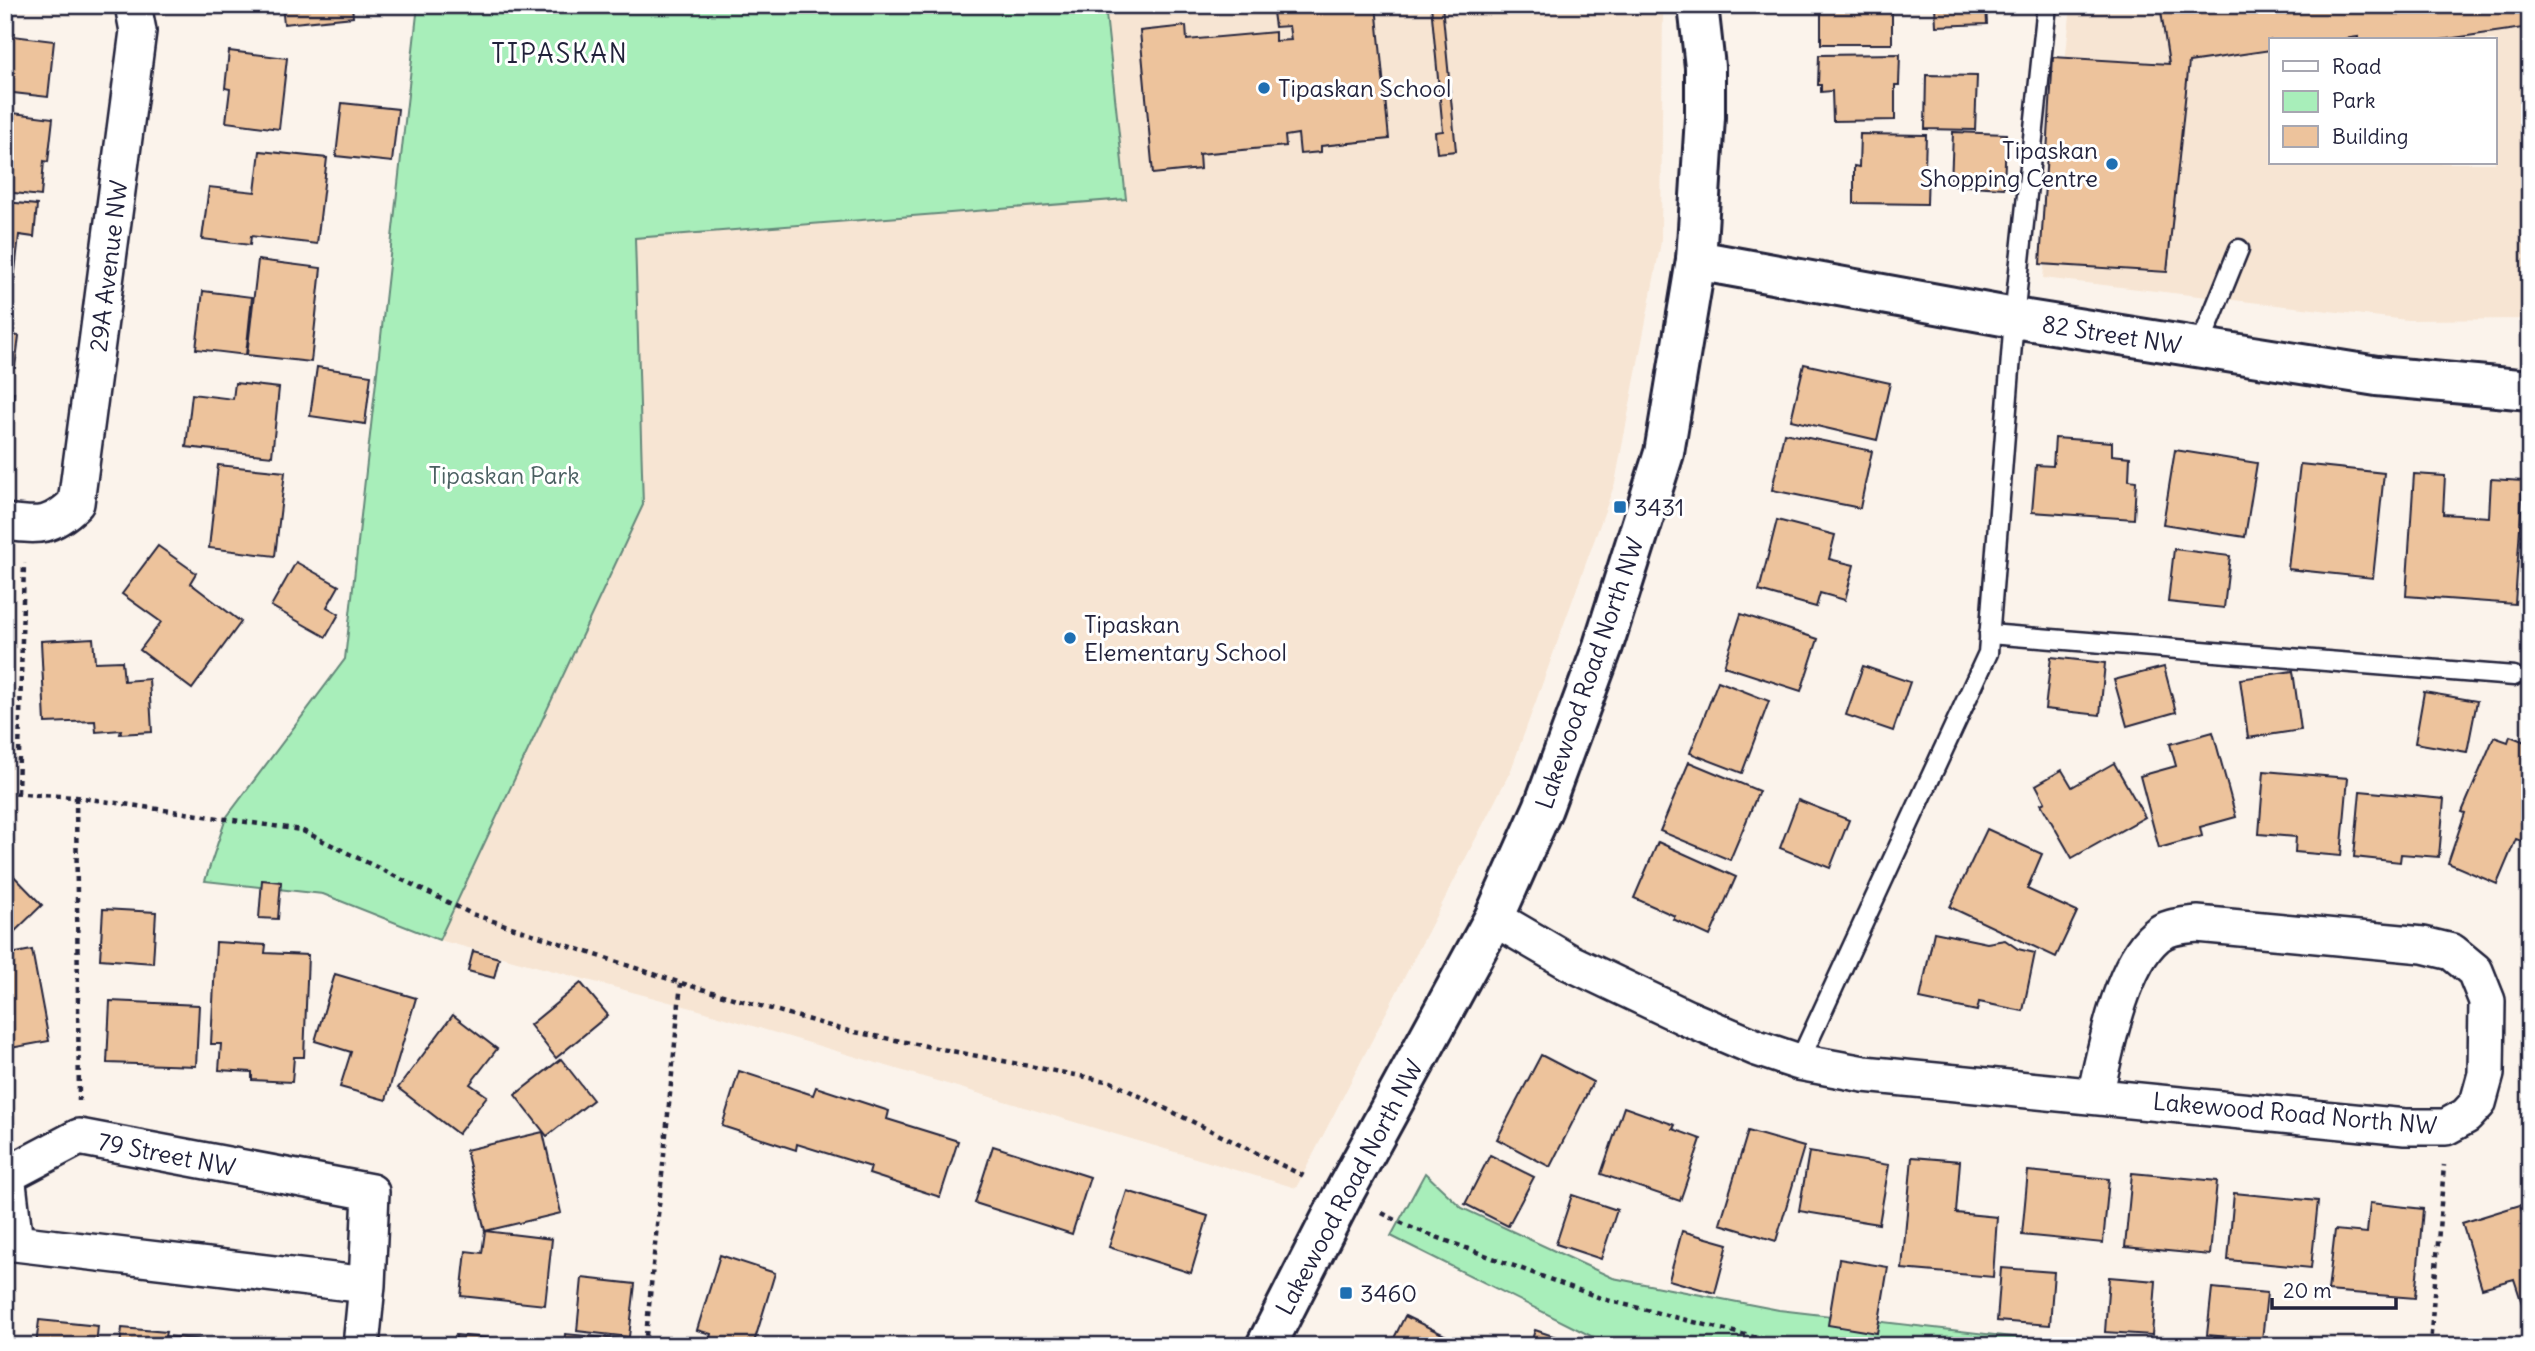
<svg xmlns="http://www.w3.org/2000/svg" width="2535" height="1351" font-family="Delius,sans-serif">
  <style>
    .built { fill: #f7e5d3; fill-rule: evenodd }
    .green { fill: #a8eeba; stroke: #65887a; stroke-width: 2 }
    .building { fill: #edc39c; stroke: #22223b; stroke-width: 2 }
    .lines { fill: none; stroke-linecap: round; stroke-linejoin: round }
    .lane-casing { stroke: #22223b; stroke-width: 23 }
    .street-casing { stroke: #22223b; stroke-width: 40 }
    .secondary-casing { stroke: #22223b; stroke-width: 44 }
    .path { stroke: #22223b; stroke-width: 4.5; stroke-dasharray: 5 5; stroke-linecap: butt }
    .lane { stroke: #fff; stroke-width: 18 }
    .street { stroke: #fff; stroke-width: 35 }
    .secondary { stroke: #fff; stroke-width: 38 }
    .poi-dot { fill: #1f6fb2; stroke: #fff; stroke-width: 2.5 }
    .labels { text-anchor: middle; dominant-baseline: central; stroke-width: 6; stroke-linejoin: round; paint-order: stroke }
    .poi-label { font-size: 24px; fill: #22223b; stroke: #fff; text-anchor: start }
    .street-label { font-size: 24px; fill: #22223b; stroke: #fff }
    .park-label { font-size: 24px; fill: #4a5f61; stroke: #fff }
    .neighbourhood-label { font-size: 26px; letter-spacing: 2px; fill: #22223b; stroke: #fff }
  </style>
  <rect width="100%" height="100%" fill="#fbf3eb"/>
  <filter id="ink" filterUnits="userSpaceOnUse"><feTurbulence type="fractalNoise" baseFrequency=".0143" numOctaves="2"/><feDisplacementMap in="SourceGraphic" scale="14" xChannelSelector="R" yChannelSelector="G"/><feConvolveMatrix kernelMatrix="1 2 1 2 8 2 1 2 1" color-interpolation-filters="sRGB"/></filter>
  <g filter="url(#ink)">
    <g class="built">
      <path d="M1105 5H1663L1661 242 1615 483 1511 770 1296 1188 699 1010 439 940 643 505 635 237 1126 199Z"/>
      <path d="M2071 5H2530V319L2407 320 2043 278ZM2271 40H2495V163H2271Z"/>
    </g>
    <g class="green">
      <path d="M418 5H1105L1126 199 635 238 643 505 439 940 323 894 205 881 226 818 345 659Z"/>
      <path d="M1425 1173 1462 1208 1613 1278 1779 1310 2089 1346H1629L1591 1336 1391 1236Z"/>
    </g>
    <g class="building">
      <path d="M231 5H278L231 10Z"/>
      <path d="M282 5H352L353 17 284 24Z"/>
      <path d="M1272 5H1376L1389 139 1321 146V152L1300 154 1298 134 1285 136 1286 146 1199 154 1200 169 1153 174 1140 31 1186 26 1187 40 1275 32V41L1291 40 1289 26 1275 27Z"/>
      <path d="M1431 5H1442L1456 151 1437 153 1435 132 1443 131Z"/>
      <path d="M1826 5H1892V44H1821V9L1826 8Z"/>
      <path d="M1935 5H1986L1987 24 1936 26Z"/>
      <path d="M2160 5H2530V27L2440 40H2358V37L2337 40H2271V50L2189 62 2167 272 2040 264 2053 57 2169 64Z"/>
      <path d="M5 35 54 41 48 97 5 92Z"/>
      <path d="M229 51 287 58 279 129 226 122 230 89 225 88Z"/>
      <path d="M1900 54 1899 85H1895V120L1833 121 1832 91 1821 92V85H1818L1819 55Z"/>
      <path d="M1926 75 1977 76 1975 130 1925 129Z"/>
      <path d="M342 103 398 109 392 162 336 156Z"/>
      <path d="M5 112 53 118 48 162 44 161 41 196 5 192Z"/>
      <path d="M1953 132 2006 134 2004 188 1951 185Z"/>
      <path d="M1860 134 1926 135 1925 167H1928L1927 204 1854 203V166L1859 167Z"/>
      <path d="M260 151 327 158 317 244 251 236 250 245 202 239 209 187 255 192Z"/>
      <path d="M5 202 37 205 34 237 19 235 14 281 5 280Z"/>
      <path d="M258 260 321 268 311 362 247 355Z"/>
      <path d="M203 291 252 297 246 355 196 349Z"/>
      <path d="M5 334 19 336 15 368 5 367Z"/>
      <path d="M1804 364 1890 383 1877 440 1791 420Z"/>
      <path d="M317 367 371 375 365 424 310 416Z"/>
      <path d="M235 383 279 388 272 456 186 447 192 394 233 399Z"/>
      <path d="M5 392 14 393 8 444 5 443Z"/>
      <path d="M1784 433 1872 451 1860 508 1772 490Z"/>
      <path d="M2055 438 2112 442V455L2130 457 2129 480 2136 481 2134 519 2032 512 2036 465 2053 466Z"/>
      <path d="M2175 450 2257 463 2245 537 2163 524Z"/>
      <path d="M2300 464 2384 473 2373 578 2288 569Z"/>
      <path d="M218 465 285 472 275 556 209 548Z"/>
      <path d="M2414 474 2445 476 2443 514 2489 517 2491 479 2523 481 2515 604 2406 596Z"/>
      <path d="M1777 520 1835 535 1829 559 1854 565 1845 600 1820 593 1816 607 1759 591Z"/>
      <path d="M158 546 196 573 190 583 241 622 192 689 140 650 161 622 122 594Z"/>
      <path d="M2174 549 2230 556 2224 608 2168 602Z"/>
      <path d="M296 562 339 586 327 607 339 614 326 637 271 606Z"/>
      <path d="M1741 614 1818 639 1801 691 1724 666Z"/>
      <path d="M93 638 95 662 122 661 124 681 149 679 152 732 120 734 121 730 96 732 95 721 45 723 41 641Z"/>
      <path d="M2051 657 2105 663 2100 715 2045 709Z"/>
      <path d="M1863 666 1910 682 1893 731 1846 715Z"/>
      <path d="M2164 667 2176 712 2127 726 2114 680Z"/>
      <path d="M2293 671 2301 730 2248 738 2240 679Z"/>
      <path d="M1718 681 1769 701 1742 773 1690 753Z"/>
      <path d="M2424 692 2477 701 2467 752 2415 743Z"/>
      <path d="M2213 732 2236 817 2200 827 2202 836 2159 848 2140 776 2176 766 2170 744Z"/>
      <path d="M2510 736 2530 744V844L2516 839 2497 884 2448 863 2465 813 2462 812 2494 737 2508 742Z"/>
      <path d="M1689 762 1759 791 1730 860 1660 831Z"/>
      <path d="M2114 763 2145 817 2072 858 2041 804 2045 802 2036 785 2062 770 2072 787Z"/>
      <path d="M2264 771 2348 778 2341 856 2295 852 2296 837 2259 834Z"/>
      <path d="M2360 791 2444 799 2439 857 2401 854 2400 862 2354 857Z"/>
      <path d="M1798 800 1849 820 1830 868 1780 848Z"/>
      <path d="M1987 829 2042 854 2027 889 2077 912 2056 957 1950 907Z"/>
      <path d="M1658 842 1736 877 1710 936 1673 919 1675 916 1634 898Z"/>
      <path d="M5 867 42 905 8 938 5 936Z"/>
      <path d="M262 880 281 882 278 919 259 918Z"/>
      <path d="M103 909 156 912 153 963 100 959Z"/>
      <path d="M1934 932 1987 943 2005 940 2018 949 2035 953 2023 1011 1979 1002 1977 1011 1920 999Z"/>
      <path d="M216 942 266 945 265 953 308 955 304 1057H294L292 1082 252 1080V1072L219 1070 221 1044H211Z"/>
      <path d="M32 950 49 1041 5 1049V955Z"/>
      <path d="M473 951 499 958 494 978 468 971Z"/>
      <path d="M335 974 416 998 386 1100 340 1087 351 1052 315 1041Z"/>
      <path d="M581 983 608 1015 556 1058 530 1025Z"/>
      <path d="M110 1001 199 1005 196 1066 107 1063Z"/>
      <path d="M453 1015 497 1049 470 1084 487 1096 458 1134 398 1088Z"/>
      <path d="M1541 1055 1593 1082 1550 1167 1497 1139Z"/>
      <path d="M561 1059 593 1100 547 1136 515 1095Z"/>
      <path d="M739 1071 813 1095 816 1087 889 1111 887 1119 958 1141 940 1197 869 1174 871 1167 797 1144 796 1150 722 1126Z"/>
      <path d="M1624 1107 1675 1125 1673 1129 1701 1139 1680 1201 1601 1174Z"/>
      <path d="M1748 1131 1804 1147 1776 1241 1720 1224Z"/>
      <path d="M543 1132 561 1213 485 1231 466 1150Z"/>
      <path d="M993 1146 1090 1177 1072 1234 975 1203Z"/>
      <path d="M1809 1152 1889 1165 1879 1224 1799 1211Z"/>
      <path d="M1490 1155 1534 1177 1508 1226 1465 1204Z"/>
      <path d="M1912 1157 1960 1161 1956 1213 1997 1217 1993 1277 1902 1269Z"/>
      <path d="M2028 1171 2109 1179 2103 1243 2022 1235Z"/>
      <path d="M2132 1173 2217 1181 2210 1255 2125 1247Z"/>
      <path d="M1127 1191 1208 1216 1191 1273 1109 1247Z"/>
      <path d="M2234 1193 2318 1201 2311 1268 2228 1260Z"/>
      <path d="M1572 1195 1617 1210 1601 1259 1556 1244Z"/>
      <path d="M2370 1203 2423 1209 2415 1298 2328 1291 2335 1230 2367 1233Z"/>
      <path d="M2520 1205 2530 1238V1328L2514 1279 2482 1288 2462 1223Z"/>
      <path d="M485 1231 552 1239 545 1305 461 1296 466 1251 482 1253Z"/>
      <path d="M1682 1231 1728 1244 1715 1293 1669 1280Z"/>
      <path d="M720 1255 775 1273 753 1346H708L711 1334 697 1330Z"/>
      <path d="M1839 1259 1888 1267 1877 1333 1828 1325Z"/>
      <path d="M2001 1268 2054 1272 2050 1325 1997 1321Z"/>
      <path d="M2109 1277 2156 1281 2152 1335 2105 1332Z"/>
      <path d="M582 1278 635 1284 629 1337 577 1331Z"/>
      <path d="M2212 1288 2267 1293 2262 1340 2207 1335Z"/>
      <path d="M1405 1316 1461 1343 1459 1346H1390Z"/>
      <path d="M39 1320 98 1326 96 1346H36Z"/>
      <path d="M122 1328 166 1332 165 1336 205 1340 204 1346H120Z"/>
      <path d="M1535 1330 1571 1342 1570 1346H1530Z"/>
      <path d="M565 1334 617 1339V1346H564Z"/>
      <path d="M456 1335 514 1341 513 1346H455Z"/>
    </g>
    <g class="lines">
      <g class="lane-casing">
        <g id="lane">
          <path d="M2199 348 2239 249"/>
          <path d="M1989 634 2514 676"/>
          <path d="M1799 1062 1988 653 2014 318 2047 5"/>
        </g>
      </g>
      <g class="street-casing">
        <g id="street">
          <path d="M5 522C40 526 50 528 76 503L138 31 133 5"/>
          <path d="M1494 918 1571 963 1687 1018 1757 1048 1799 1062 1864 1074 2405 1127H2446L2466 1116 2478 1103 2486 1074 2487 1001 2475 971 2452 952 2423 945 2197 924C2183 926 2167 926 2156 936 2121 965 2105 1052 2095 1096"/>
          <path d="M361 1346 367 1285 371 1192 79 1137 7 1175 15 1243 367 1285"/>
        </g>
      </g>
      <g class="secondary-casing">
        <g id="secondary">
          <path d="M1696 260 2014 318 2377 376 2530 390"/>
          <path d="M1266 1346 1343 1195 1494 918 1543 808 1603 646 1664 453 1696 260 1705 117V67L1698 5"/>
        </g>
      </g>
      <g class="path">
        <path d="M5 793 76 797 301 830 472 914 681 983 844 1030 1111 1082 1308 1178"/>
        <path d="M18 793 24 563"/>
        <path d="M76 797 79 1101"/>
        <path d="M1382 1213 1412 1228 1603 1299 1789 1346"/>
        <path d="M645 1346 681 983"/>
        <path d="M2430 1346 2444 1165"/>
      </g>
      <use href="#lane" class="lane"/>
      <use href="#street" class="street"/>
      <use href="#secondary" class="secondary"/>
    </g>
  </g>
  <g class="poi-dot">
    <circle cx="1264" cy="88" r="7"/>
    <circle cx="2112" cy="164" r="7"/>
    <rect x="1613" y="500" width="14" height="14" rx="3.5"/>
    <circle cx="1070" cy="638" r="7"/>
    <rect x="1339" y="1286" width="14" height="14" rx="3.5"/>
  </g>
  <g class="labels">
    <g class="poi-label">
      <text x="1278" y="88">Tipaskan School</text>
      <text x="2098" y="150" text-anchor="end">Tipaskan<tspan x="2098" dy="28">Shopping Centre</tspan></text>
      <text x="1634" y="507">3431</text>
      <text x="1084" y="624">Tipaskan<tspan x="1084" dy="28">Elementary School</tspan></text>
      <text x="1360" y="1293">3460</text>
    </g>
    <g class="street-label">
      <text transform="translate(108 266) rotate(-83)">29A Avenue NW</text>
      <text transform="translate(2112 334) rotate(9)">82 Street NW</text>
      <text transform="translate(1589 673) rotate(-71)">Lakewood Road North NW</text>
      <text transform="translate(2295 1113) rotate(5)">Lakewood Road North NW</text>
      <text transform="translate(167 1154) rotate(11)">79 Street NW</text>
      <text transform="translate(1349 1187) rotate(-62)">Lakewood Road North NW</text>
    </g>
    <g class="park-label">
      <text x="504" y="475">Tipaskan Park</text>
    </g>
    <g class="neighbourhood-label">
      <text x="560" y="53">TIPASKAN</text>
    </g>
  </g>
  <rect width="2535" height="1351" fill="none" stroke="#fff" stroke-width="28"/>
  <rect x="14" y="14" width="2507" height="1323" fill="none" stroke="#22223b" stroke-width="2.5" filter="url(#ink)"/>
  <rect x="2269" y="38" width="228" height="126" fill="#ffffff" stroke="#a7a7b1" stroke-width="2"/>
  <rect x="2283" y="61" width="35" height="10" fill="#ffffff" stroke="#a7a7b1" stroke-width="2"/>
  <text x="2332" y="74" font-size="21" fill="#22223b">Road</text>
  <rect x="2283" y="91" width="35" height="21" fill="#a8eeba" stroke="#a7a7b1" stroke-width="2"/>
  <text x="2332" y="108" font-size="21" fill="#22223b">Park</text>
  <rect x="2283" y="126" width="35" height="21" fill="#edc39c" stroke="#a7a7b1" stroke-width="2"/>
  <text x="2332" y="144" font-size="21" fill="#22223b">Building</text>
  <path d="M2272 1298v10h124v-10" fill="none" stroke="#22223b" stroke-width="3.5"/>
  <text x="2283" y="1298" font-size="21" fill="#22223b" stroke="#ffffff" stroke-width="5" paint-order="stroke">20 m</text>
</svg>
